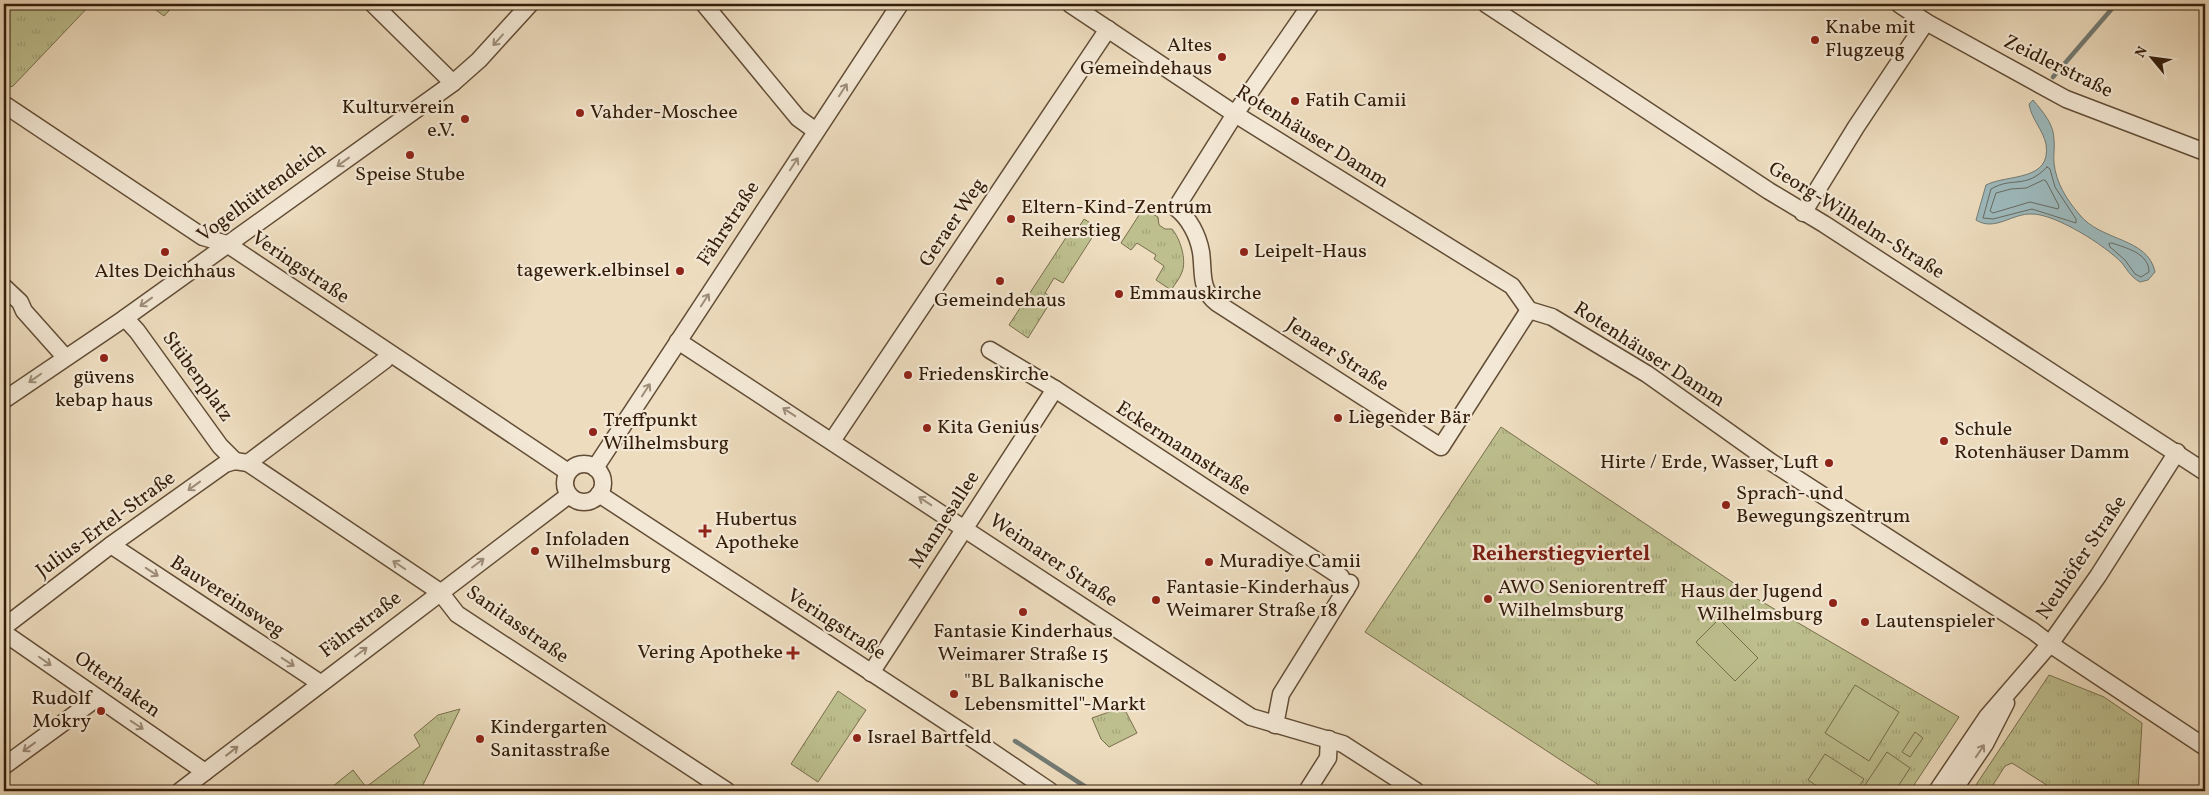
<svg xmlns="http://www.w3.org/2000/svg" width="2209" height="795" font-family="Vollkorn,serif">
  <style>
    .grass { fill: url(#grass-tufts); stroke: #786e4c }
    .garden { fill: #bdbf8e; stroke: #786e4c }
    .water { fill: #9db9bc; stroke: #737b74 }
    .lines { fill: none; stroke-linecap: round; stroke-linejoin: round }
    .shore { stroke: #686b62; stroke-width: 1 }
    .stream { stroke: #737b74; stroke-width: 4.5 }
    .minor-casing { stroke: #624d36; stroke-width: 19 }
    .minor { stroke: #f3e8d5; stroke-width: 16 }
    .oneway { stroke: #9d8d79 }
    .poi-dot { fill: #8f2418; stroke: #f3e8d5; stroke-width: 2 }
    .labels { text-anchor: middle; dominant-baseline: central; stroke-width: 4.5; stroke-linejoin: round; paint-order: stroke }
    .poi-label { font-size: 20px; fill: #331d09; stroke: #f3e8d5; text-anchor: start }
    .street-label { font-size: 20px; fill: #331d09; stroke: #f3e8d5 }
    .neighbourhood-label { font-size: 21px; font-weight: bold; fill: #7a1f14; stroke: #f3e8d5 }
  </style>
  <defs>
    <pattern id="grass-tufts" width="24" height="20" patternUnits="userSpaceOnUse" patternTransform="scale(1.25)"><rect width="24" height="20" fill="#bdbf8e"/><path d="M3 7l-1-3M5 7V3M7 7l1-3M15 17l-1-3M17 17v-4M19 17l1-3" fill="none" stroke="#a3a479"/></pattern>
  </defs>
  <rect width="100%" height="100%" fill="#eddcbe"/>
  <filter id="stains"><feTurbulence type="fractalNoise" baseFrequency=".004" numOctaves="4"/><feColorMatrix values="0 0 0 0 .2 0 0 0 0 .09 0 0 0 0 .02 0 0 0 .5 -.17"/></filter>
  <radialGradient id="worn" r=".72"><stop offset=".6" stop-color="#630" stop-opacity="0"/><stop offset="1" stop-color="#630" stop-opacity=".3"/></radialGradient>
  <g class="grass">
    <path d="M4 4H91L13 86 4 89Z"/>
    <path d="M148 4H175L164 16Z"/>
    <path d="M1141 212H1149L1158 217 1159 225 1165 229H1172C1180 238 1187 260 1182 272 1180 278 1175 284 1171 290L1156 280 1164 266 1154 259 1156 255 1137 243 1131 250 1121 243Z"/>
    <path d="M1084 219 1100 229 1097 234 1095 233 1063 283 1054 278 1045 293 1053 298 1028 338 1009 325 1067 236 1072 238Z"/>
    <path d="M1501 427 1759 600 1959 717 1910 791H1608L1365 632Z"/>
    <path d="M2049 675 2104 697 2142 723 2138 791H2056L2012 763 2005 766 1989 791H1972Z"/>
    <path d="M838 691 866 710 818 782 791 764Z"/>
    <path d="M460 709 420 791H327L353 770 366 787 420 746 414 735 438 715Z"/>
    <path d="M1112 711 1126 712 1137 733 1109 747 1101 739 1092 718Z"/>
  </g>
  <g class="garden">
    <path d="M1719 619 1758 658 1735 681 1696 642Z"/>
    <path d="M1855 685 1899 712 1869 761 1825 733Z"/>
    <path d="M1915 732 1923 738 1910 757 1902 752Z"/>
    <path d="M1887 752 1910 768 1895 791H1861Z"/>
    <path d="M1825 754 1864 779 1856 791H1824L1808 780Z"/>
  </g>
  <path class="water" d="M2033 100C2043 112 2054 124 2054 140 2055 148 2053 156 2054 163 2056 183 2067 200 2079 214 2101 242 2148 237 2155 272L2148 280 2140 282C2131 277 2128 271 2122 263 2106 246 2056 214 2032 214 2012 213 1995 232 1976 220L1986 185C2007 174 2052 182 2046 144 2043 130 2031 118 2029 104Z"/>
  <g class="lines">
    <g class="shore">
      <path d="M2047 167 2050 169 2055 187 2076 219V223L2032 209 1993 219 1983 218 1991 189C2013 176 2025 190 2047 167Z"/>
      <path d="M2044 180 2046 181 2059 206 2058 209 2030 202 1993 213 1990 211 1996 193 2011 189 2026 188Z"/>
      <path d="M2112 243C2126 248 2149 253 2149 272L2141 277 2135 274 2125 260 2110 247 2109 244Z"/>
    </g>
    <g class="stream">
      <path d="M2053 77 2116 4"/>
      <path d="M1015 741 1092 791"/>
    </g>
    <g class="minor-casing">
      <g id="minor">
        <path d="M373 4 453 83"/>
        <path d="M704 4 798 118 816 131"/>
        <path d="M1070 4 1235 114 1512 286 1529 310 1552 317 1647 374 1771 462 2033 631 2050 644 2205 747"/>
        <path d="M1311 4 1235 114 1176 208C1189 218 1198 235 1201 252 1204 272 1199 289 1217 303L1441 447 1529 310"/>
        <path d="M1486 4 1769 191 1824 224 2205 472"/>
        <path d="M1899 4 1926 22 2066 99 2205 152"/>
        <path d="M5 105 203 237 227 244 568 472"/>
        <path d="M1803 213 1856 127 1926 22"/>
        <path d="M4 287 20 302 24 311 65 357"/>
        <path d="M125 318 137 331 220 446 235 461"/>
        <path d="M678 341 1251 717 1343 744 1416 791"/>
        <path d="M990 350 1055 389 1341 577 1346 590"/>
        <path d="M4 400 125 318 453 83 479 60 530 4"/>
        <path d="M832 441 1108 29"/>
        <path d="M248 463 385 360 390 354"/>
        <circle cx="584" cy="483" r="19"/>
        <path d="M595 468 900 4"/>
        <path d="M599 494 979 743 1050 791"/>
        <path d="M111 545 320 683"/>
        <path d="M4 627 111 545 225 464 235 461 248 463 440 592 457 614 727 791"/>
        <path d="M4 635 10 637 205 772"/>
        <path d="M871 673 1055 389"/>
        <path d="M1275 725 1281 694 1350 583"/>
        <path d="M4 766 97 698"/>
        <path d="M180 791 569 495"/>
        <path d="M1307 791 1328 758 1329 739"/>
        <path d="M1937 791 1987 717 2050 644 2098 576 2177 452"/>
        <path d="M1953 791 1985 744 2006 703"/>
      </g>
    </g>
    <use href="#minor" class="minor"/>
  </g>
  <defs><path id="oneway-shaft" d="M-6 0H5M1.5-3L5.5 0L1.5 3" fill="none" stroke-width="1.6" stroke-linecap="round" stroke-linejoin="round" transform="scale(1.25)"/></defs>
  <g class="oneway">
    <use href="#oneway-shaft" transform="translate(498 40) rotate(132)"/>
    <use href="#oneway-shaft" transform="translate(843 90) rotate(-57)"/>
    <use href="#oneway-shaft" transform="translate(343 162) rotate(144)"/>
    <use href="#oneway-shaft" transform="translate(794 164) rotate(-57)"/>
    <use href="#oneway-shaft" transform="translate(705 300) rotate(-57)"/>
    <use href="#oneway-shaft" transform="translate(146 302) rotate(144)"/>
    <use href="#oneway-shaft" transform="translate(35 378) rotate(145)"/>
    <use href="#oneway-shaft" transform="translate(646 390) rotate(-57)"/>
    <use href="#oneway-shaft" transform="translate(789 412) rotate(-147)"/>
    <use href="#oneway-shaft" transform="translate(194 486) rotate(144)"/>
    <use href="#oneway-shaft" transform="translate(925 501) rotate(-147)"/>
    <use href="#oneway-shaft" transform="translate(478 563) rotate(-37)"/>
    <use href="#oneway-shaft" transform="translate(399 565) rotate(-146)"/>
    <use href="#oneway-shaft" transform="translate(152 572) rotate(33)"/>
    <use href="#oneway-shaft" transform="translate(361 652) rotate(-37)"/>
    <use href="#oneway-shaft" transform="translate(45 661) rotate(35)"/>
    <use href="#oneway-shaft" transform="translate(288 662) rotate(33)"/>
    <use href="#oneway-shaft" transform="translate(137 725) rotate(34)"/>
    <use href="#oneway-shaft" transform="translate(29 747) rotate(144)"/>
    <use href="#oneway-shaft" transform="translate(232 751) rotate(-38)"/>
    <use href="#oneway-shaft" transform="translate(1980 751) rotate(-56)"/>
  </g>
  <g class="poi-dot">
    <circle cx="1815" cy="40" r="5"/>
    <circle cx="1222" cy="57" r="5"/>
    <circle cx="1295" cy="101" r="5"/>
    <circle cx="580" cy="113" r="5"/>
    <circle cx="465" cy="119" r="5"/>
    <circle cx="410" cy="155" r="5"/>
    <circle cx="1011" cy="219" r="5"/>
    <circle cx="165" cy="252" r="5"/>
    <circle cx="1244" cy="252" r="5"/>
    <circle cx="680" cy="271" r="5"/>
    <circle cx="1000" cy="281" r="5"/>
    <circle cx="1119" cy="294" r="5"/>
    <circle cx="104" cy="358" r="5"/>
    <circle cx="908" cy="375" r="5"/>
    <circle cx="1338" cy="418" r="5"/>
    <circle cx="927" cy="428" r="5"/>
    <circle cx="593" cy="432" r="5"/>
    <circle cx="1944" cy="441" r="5"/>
    <circle cx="1829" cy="463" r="5"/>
    <circle cx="1726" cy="505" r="5"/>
    <path d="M702.5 523.5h5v5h5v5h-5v5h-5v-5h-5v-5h5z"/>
    <circle cx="535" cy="551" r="5"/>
    <circle cx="1209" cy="562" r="5"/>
    <circle cx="1488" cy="599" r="5"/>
    <circle cx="1156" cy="600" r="5"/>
    <circle cx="1833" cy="603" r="5"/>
    <circle cx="1023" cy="612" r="5"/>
    <circle cx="1865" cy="622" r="5"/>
    <path d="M790.5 645.5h5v5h5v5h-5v5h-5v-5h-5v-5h5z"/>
    <circle cx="954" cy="694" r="5"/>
    <circle cx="101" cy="711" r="5"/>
    <circle cx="857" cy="738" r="5"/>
    <circle cx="480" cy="739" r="5"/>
  </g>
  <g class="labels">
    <g class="poi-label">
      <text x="1825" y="28">Knabe mit<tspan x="1825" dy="23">Flugzeug</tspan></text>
      <text x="1212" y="46" text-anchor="end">Altes<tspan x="1212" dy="23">Gemeindehaus</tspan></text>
      <text x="1305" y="101">Fatih Camii</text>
      <text x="455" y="108" text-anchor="end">Kulturverein<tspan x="455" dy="23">e.V.</tspan></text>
      <text x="590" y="113">Vahder-Moschee</text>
      <text x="410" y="175" text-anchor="middle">Speise Stube</text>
      <text x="1021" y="208">Eltern-Kind-Zentrum<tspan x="1021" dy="23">Reiherstieg</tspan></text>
      <text x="1254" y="252">Leipelt-Haus</text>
      <text x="670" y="271" text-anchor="end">tagewerk.elbinsel</text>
      <text x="165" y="272" text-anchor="middle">Altes Deichhaus</text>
      <text x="1129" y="294">Emmauskirche</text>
      <text x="1000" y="301" text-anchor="middle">Gemeindehaus</text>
      <text x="918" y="375">Friedenskirche</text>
      <text x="104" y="378" text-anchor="middle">güvens<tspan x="104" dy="23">kebap haus</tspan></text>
      <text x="1348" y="418">Liegender Bär</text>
      <text x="603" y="421">Treffpunkt<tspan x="603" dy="23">Wilhelmsburg</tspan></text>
      <text x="937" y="428">Kita Genius</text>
      <text x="1954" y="430">Schule<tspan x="1954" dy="23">Rotenhäuser Damm</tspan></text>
      <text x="1819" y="463" text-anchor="end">Hirte / Erde, Wasser, Luft</text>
      <text x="1736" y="494">Sprach- und<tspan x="1736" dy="23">Bewegungszentrum</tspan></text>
      <text x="715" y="520">Hubertus<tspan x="715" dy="23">Apotheke</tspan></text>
      <text x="545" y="540">Infoladen<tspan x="545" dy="23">Wilhelmsburg</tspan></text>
      <text x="1219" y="562">Muradiye Camii</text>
      <text x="1166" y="588">Fantasie-Kinderhaus<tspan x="1166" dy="23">Weimarer Straße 18</tspan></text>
      <text x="1498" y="588">AWO Seniorentreff<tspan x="1498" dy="23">Wilhelmsburg</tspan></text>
      <text x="1823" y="592" text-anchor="end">Haus der Jugend<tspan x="1823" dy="23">Wilhelmsburg</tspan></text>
      <text x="1875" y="622">Lautenspieler</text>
      <text x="1023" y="632" text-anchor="middle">Fantasie Kinderhaus<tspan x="1023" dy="23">Weimarer Straße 15</tspan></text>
      <text x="783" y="653" text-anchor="end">Vering Apotheke</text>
      <text x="964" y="682">"BL Balkanische<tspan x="964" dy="23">Lebensmittel"-Markt</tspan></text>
      <text x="91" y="699" text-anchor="end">Rudolf<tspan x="91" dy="23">Mokry</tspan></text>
      <text x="490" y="728">Kindergarten<tspan x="490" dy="23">Sanitasstraße</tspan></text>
      <text x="867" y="738">Israel Bartfeld</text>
    </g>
    <g class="street-label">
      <text transform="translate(2058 67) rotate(26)">Zeidlerstraße</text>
      <text transform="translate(1312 137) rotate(32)">Rotenhäuser Damm</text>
      <text transform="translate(262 193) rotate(-36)">Vogelhüttendeich</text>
      <text transform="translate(1856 221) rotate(32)">Georg-Wilhelm-Straße</text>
      <text transform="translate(953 223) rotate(-56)">Geraer Weg</text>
      <text transform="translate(729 224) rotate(-57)">Fährstraße</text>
      <text transform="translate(300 268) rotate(34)">Veringstraße</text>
      <text transform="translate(1337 355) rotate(33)">Jenaer Straße</text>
      <text transform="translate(1649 355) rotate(33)">Rotenhäuser Damm</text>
      <text transform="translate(197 377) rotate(54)">Stübenplatz</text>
      <text transform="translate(1183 449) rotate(33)">Eckermannstraße</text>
      <text transform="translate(945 520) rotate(-57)">Mannesallee</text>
      <text transform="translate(106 525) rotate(-36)">Julius-Ertel-Straße</text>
      <text transform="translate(2082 558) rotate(-56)">Neuhöfer Straße</text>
      <text transform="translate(1053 561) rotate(34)">Weimarer Straße</text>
      <text transform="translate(227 597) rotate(33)">Bauvereinsweg</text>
      <text transform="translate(361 625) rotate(-37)">Fährstraße</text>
      <text transform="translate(517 625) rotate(35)">Sanitasstraße</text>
      <text transform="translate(836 625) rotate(33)">Veringstraße</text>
      <text transform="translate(117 685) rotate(35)">Otterhaken</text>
    </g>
    <g class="neighbourhood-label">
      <text x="1561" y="554">Reiherstiegviertel</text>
    </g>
  </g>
  <rect width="2209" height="795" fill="none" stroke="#eddcbe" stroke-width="20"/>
  <rect x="5" y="5" width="2199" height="785" fill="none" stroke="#331d09" stroke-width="2.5"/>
  <rect x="10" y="10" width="2189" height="775" fill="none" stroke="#331d09"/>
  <g transform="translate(2152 58) rotate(299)" stroke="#f3e8d5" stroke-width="4" paint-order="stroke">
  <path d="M0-4L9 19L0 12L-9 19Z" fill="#331d09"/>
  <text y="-8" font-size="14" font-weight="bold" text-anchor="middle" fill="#331d09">N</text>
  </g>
  <rect width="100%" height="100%" filter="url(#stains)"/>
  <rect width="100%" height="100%" fill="url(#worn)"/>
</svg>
